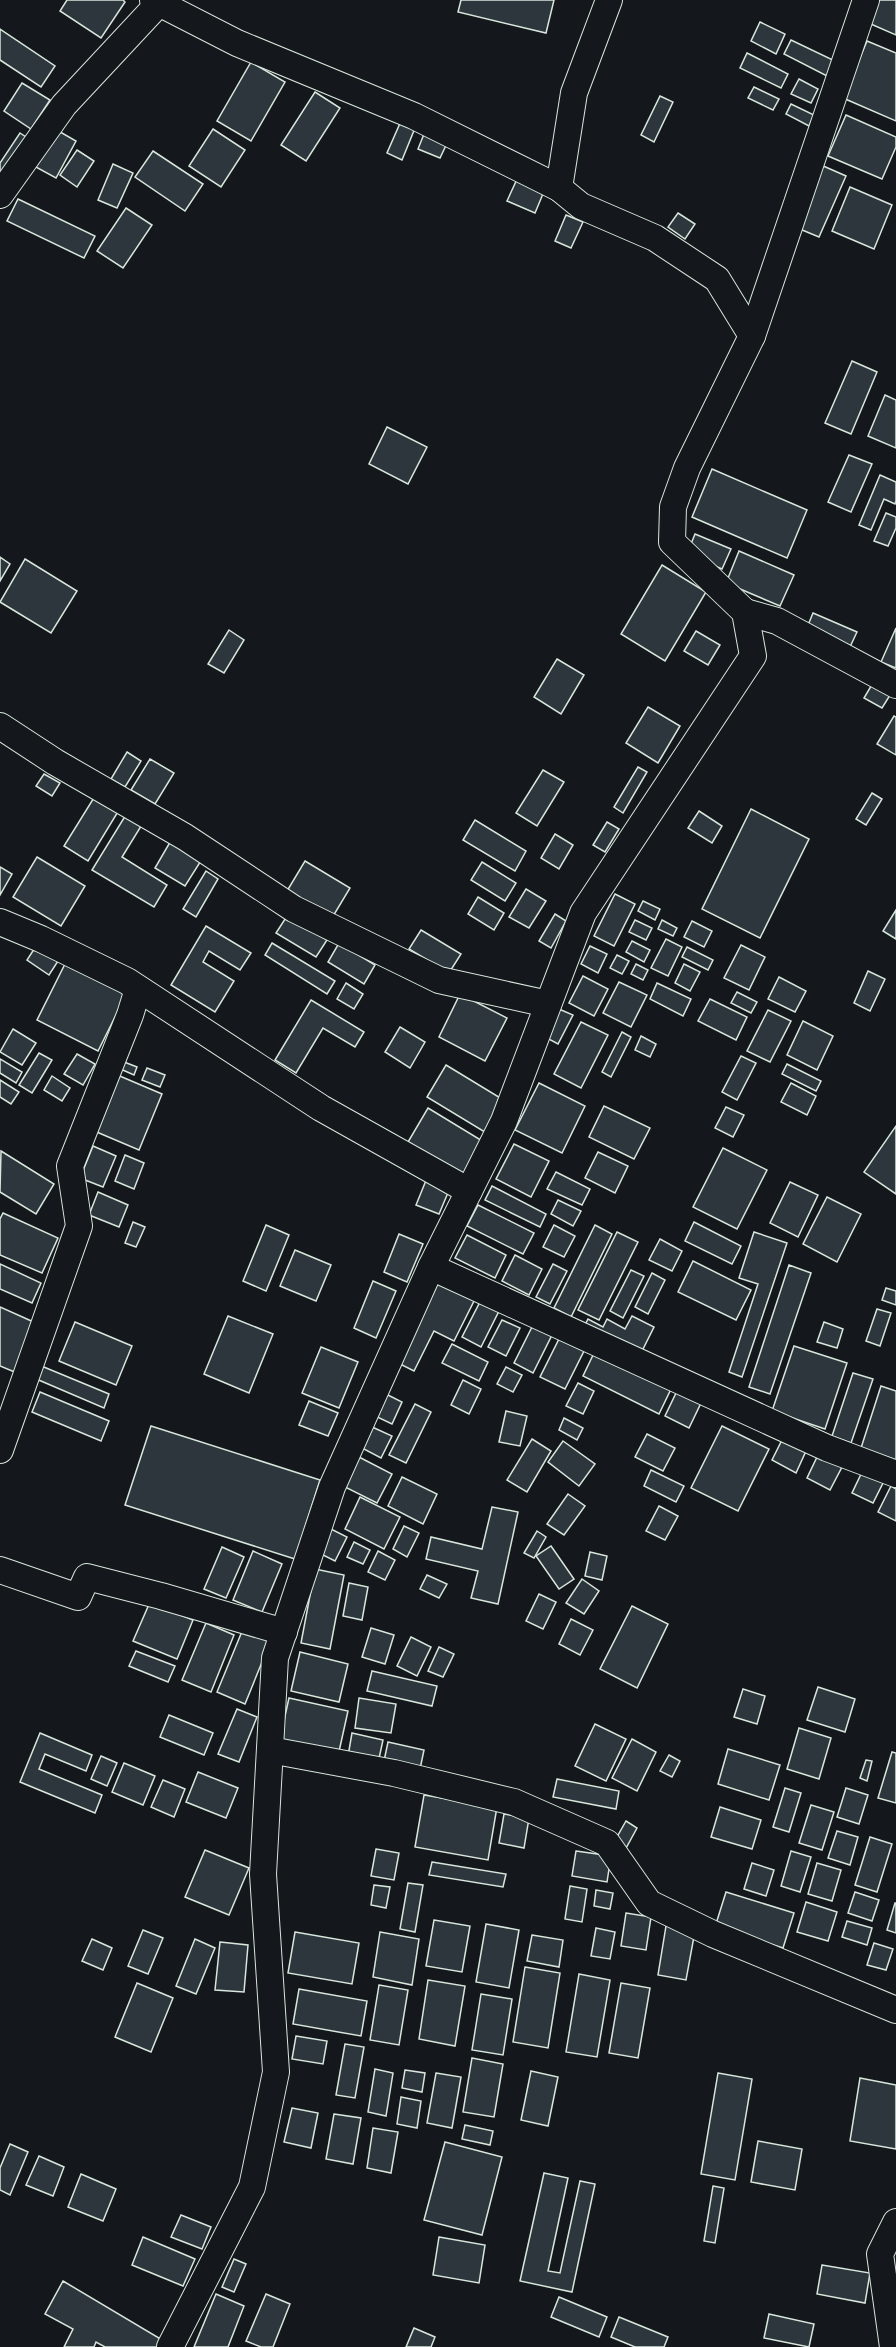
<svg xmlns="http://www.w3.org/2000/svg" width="896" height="2347" font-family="'DM Sans',sans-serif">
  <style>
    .building { fill: #2c363c; stroke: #d8e6dc; stroke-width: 1.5 }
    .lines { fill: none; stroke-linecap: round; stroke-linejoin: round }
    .street-casing { stroke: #d8e6dc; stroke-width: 28 }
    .street { stroke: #14181c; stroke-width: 26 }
  </style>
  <rect width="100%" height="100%" fill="#14181c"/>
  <g class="building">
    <path d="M67 0H123L125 2 101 38 60 11Z"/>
    <path d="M461 0H554L546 33 458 12Z"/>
    <path d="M873 0H896V35L864 21Z"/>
    <path d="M760 22 785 34 776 54 751 41Z"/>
    <path d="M0 29 55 66 41 87 0 60Z"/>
    <path d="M791 40 835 61 827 76 784 54Z"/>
    <path d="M867 41 896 53V121L843 98Z"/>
    <path d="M747 53 788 74 781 88 740 68Z"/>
    <path d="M251 62 285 82 251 141 217 121Z"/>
    <path d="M799 79 818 89 811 103 791 94Z"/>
    <path d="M22 83 50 100 31 129 4 111Z"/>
    <path d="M754 87 779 99 773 110 748 98Z"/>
    <path d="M315 92 340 108 306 161 281 145Z"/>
    <path d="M660 96 673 102 654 142 641 135Z"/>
    <path d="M791 104 814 115 809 126 786 114Z"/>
    <path d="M846 115 896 137V147L882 179 828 156Z"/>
    <path d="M401 121 415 128 402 160 387 153Z"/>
    <path d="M55 129 76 141 56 178 34 166Z"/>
    <path d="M213 129 245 150 221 187 189 166Z"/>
    <path d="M426 129 449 139 440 158 418 149Z"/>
    <path d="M20 133 32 141 0 189V163Z"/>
    <path d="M77 150 94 161 77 187 60 175Z"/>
    <path d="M153 151 203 184 185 211 135 177Z"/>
    <path d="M113 164 133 173 117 208 98 200Z"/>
    <path d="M821 165 846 176 819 237 795 227Z"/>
    <path d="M518 177 545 189 535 213 507 201Z"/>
    <path d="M850 187 892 205 874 249 832 231Z"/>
    <path d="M18 199 95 236 84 258 7 221Z"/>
    <path d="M126 208 152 225 123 268 97 251Z"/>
    <path d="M678 213 695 224 685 239 668 227Z"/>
    <path d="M566 215 583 222 571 248 555 241Z"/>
    <path d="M852 361 877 372 851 434 825 423Z"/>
    <path d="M885 395 896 400V448L868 436Z"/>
    <path d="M387 427 427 447 408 484 369 464Z"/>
    <path d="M849 455 872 464 851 512 828 502Z"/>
    <path d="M712 469 807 510 787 558 692 517Z"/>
    <path d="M880 475 896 482V501L895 504 884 499 871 530 859 525Z"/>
    <path d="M886 513 896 517V528L888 546 874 541Z"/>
    <path d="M695 534 731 549 722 569 687 554Z"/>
    <path d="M739 551 794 575 780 606 726 583Z"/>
    <path d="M0 557 10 564 0 581Z"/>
    <path d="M25 559 77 591 51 633 0 602Z"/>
    <path d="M662 565 706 592 665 661 621 634Z"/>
    <path d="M813 613 857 632 849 649 806 630Z"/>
    <path d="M896 628V668L881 662Z"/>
    <path d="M229 630 244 640 224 673 208 664Z"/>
    <path d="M696 631 720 645 708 665 684 651Z"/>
    <path d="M557 659 584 675 561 714 534 697Z"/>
    <path d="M874 681 892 692 882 708 864 698Z"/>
    <path d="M648 707 680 726 658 763 626 743Z"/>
    <path d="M894 716 896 717V755L877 744Z"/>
    <path d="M127 752 141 761 125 787 111 779Z"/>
    <path d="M150 759 174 773 155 804 131 790Z"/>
    <path d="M638 767 647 772 623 813 614 807Z"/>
    <path d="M543 770 564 782 537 826 516 813Z"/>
    <path d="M44 774 60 783 52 796 36 786Z"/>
    <path d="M872 793 882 799 866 825 856 819Z"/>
    <path d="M95 796 119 810 88 861 64 846Z"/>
    <path d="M751 809 809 839 760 938 702 909Z"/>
    <path d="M699 811 722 826 712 843 688 828Z"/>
    <path d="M127 813 143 823 122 857 167 885 154 907 92 870Z"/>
    <path d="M475 820 526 851 515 871 463 840Z"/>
    <path d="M607 822 619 829 605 852 593 845Z"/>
    <path d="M555 834 573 845 559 869 541 858Z"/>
    <path d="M173 837 204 856 185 886 155 868Z"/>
    <path d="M37 857 85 886 61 926 13 897Z"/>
    <path d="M305 861 350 888 332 918 287 891Z"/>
    <path d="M482 862 516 883 505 901 471 880Z"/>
    <path d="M0 867 12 874 0 895Z"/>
    <path d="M206 871 218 879 196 917 183 909Z"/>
    <path d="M526 889 546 901 529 928 509 917Z"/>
    <path d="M615 894 635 904 614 946 594 936Z"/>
    <path d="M478 897 504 913 494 930 468 914Z"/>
    <path d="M643 901 660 909 655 920 638 911Z"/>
    <path d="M896 910V939L883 931Z"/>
    <path d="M555 914 566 921 551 948 539 941Z"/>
    <path d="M287 916 327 940 316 957 276 933Z"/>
    <path d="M635 920 652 928 646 940 629 932Z"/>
    <path d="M662 920 677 928 673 936 658 929Z"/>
    <path d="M692 921 712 931 704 947 684 937Z"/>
    <path d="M206 926 251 953 240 970 209 951 203 962 234 981 215 1012 171 985Z"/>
    <path d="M421 930 461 954 449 973 409 949Z"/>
    <path d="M666 939 682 947 668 976 651 968Z"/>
    <path d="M632 941 650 950 644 962 626 952Z"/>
    <path d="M38 943 60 958 49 975 27 960Z"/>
    <path d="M272 943 335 981 327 994 265 955Z"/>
    <path d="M339 943 375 965 364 984 328 962Z"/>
    <path d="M741 945 765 957 749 990 724 978Z"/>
    <path d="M590 946 607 954 598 973 581 964Z"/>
    <path d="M687 947 713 960 708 970 682 957Z"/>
    <path d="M617 955 629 961 622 974 610 968Z"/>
    <path d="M66 962 127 993 98 1051 37 1020Z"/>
    <path d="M636 964 648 970 643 980 631 974Z"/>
    <path d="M684 964 700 972 690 991 675 983Z"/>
    <path d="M868 971 885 979 870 1011 854 1003Z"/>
    <path d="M583 976 608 989 594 1016 569 1003Z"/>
    <path d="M779 977 806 991 795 1012 768 999Z"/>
    <path d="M619 982 647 995 631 1027 603 1013Z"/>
    <path d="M346 983 363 994 354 1009 337 999Z"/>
    <path d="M657 983 691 999 683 1016 650 999Z"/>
    <path d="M737 992 757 1002 751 1013 731 1003Z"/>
    <path d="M460 994 507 1018 485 1061 439 1037Z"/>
    <path d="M710 999 747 1017 736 1040 698 1021Z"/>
    <path d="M311 1000 364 1032 355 1047 323 1028 296 1073 275 1060Z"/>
    <path d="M559 1009 573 1015 558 1044 545 1037Z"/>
    <path d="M768 1010 791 1021 770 1062 747 1051Z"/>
    <path d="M803 1021 833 1036 817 1070 787 1055Z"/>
    <path d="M581 1022 608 1035 581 1088 554 1074Z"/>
    <path d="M400 1027 425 1042 410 1068 385 1052Z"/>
    <path d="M13 1029 36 1043 22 1065 0 1052Z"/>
    <path d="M622 1032 631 1037 611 1077 602 1072Z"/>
    <path d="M641 1036 656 1044 650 1057 635 1050Z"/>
    <path d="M39 1053 52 1060 32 1093 19 1085Z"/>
    <path d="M77 1054 95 1064 83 1085 64 1074Z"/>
    <path d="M741 1056 756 1063 737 1100 722 1092Z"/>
    <path d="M0 1059 22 1072 16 1083 0 1073Z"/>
    <path d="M119 1060 137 1067 134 1075 116 1067Z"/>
    <path d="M787 1064 821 1081 816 1091 782 1074Z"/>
    <path d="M446 1065 507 1102 488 1134 427 1097Z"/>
    <path d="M147 1068 165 1075 160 1087 142 1080Z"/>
    <path d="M115 1074 162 1094 139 1150 92 1130Z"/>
    <path d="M52 1076 70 1088 62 1101 44 1090Z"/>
    <path d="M0 1080 19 1092 11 1104 0 1097Z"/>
    <path d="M539 1083 585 1106 562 1153 515 1130Z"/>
    <path d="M791 1083 816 1096 807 1115 781 1102Z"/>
    <path d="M604 1106 650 1128 634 1159 589 1137Z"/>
    <path d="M726 1107 744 1115 733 1137 715 1128Z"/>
    <path d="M428 1108 484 1142 464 1176 408 1142Z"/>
    <path d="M896 1126V1194L864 1172Z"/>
    <path d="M514 1144 549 1161 531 1197 496 1179Z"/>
    <path d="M93 1146 116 1156 103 1187 80 1178Z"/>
    <path d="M723 1148 767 1170 737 1229 693 1207Z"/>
    <path d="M1 1151 54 1184 36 1214 0 1192Z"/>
    <path d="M598 1152 628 1166 615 1193 585 1178Z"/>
    <path d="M125 1155 144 1163 134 1189 115 1181Z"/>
    <path d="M556 1172 590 1189 582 1205 547 1189Z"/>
    <path d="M427 1178 450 1188 439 1214 416 1205Z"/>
    <path d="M790 1182 818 1195 798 1237 770 1223Z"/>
    <path d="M492 1186 546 1214 540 1227 485 1200Z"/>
    <path d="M98 1192 128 1205 119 1227 89 1215Z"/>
    <path d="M827 1197 861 1214 837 1262 803 1244Z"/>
    <path d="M558 1200 581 1211 573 1226 551 1214Z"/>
    <path d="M478 1205 534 1233 523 1254 467 1226Z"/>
    <path d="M3 1213 58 1238 42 1273 0 1255V1219Z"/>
    <path d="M133 1222 145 1227 136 1247 125 1243Z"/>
    <path d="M694 1222 741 1246 732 1264 685 1241Z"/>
    <path d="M266 1225 289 1235 266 1291 243 1281Z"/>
    <path d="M554 1225 575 1236 564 1257 543 1247Z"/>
    <path d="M595 1225 612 1234 571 1317 554 1308Z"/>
    <path d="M617 1232 638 1242 599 1320 578 1310Z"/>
    <path d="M754 1232 787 1243 742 1377 729 1372 758 1284 739 1278Z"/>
    <path d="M399 1234 423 1244 407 1282 384 1272Z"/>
    <path d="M467 1235 506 1255 495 1278 455 1258Z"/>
    <path d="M660 1239 682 1251 672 1271 649 1260Z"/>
    <path d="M295 1250 331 1265 316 1301 280 1286Z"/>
    <path d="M515 1255 542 1269 529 1295 502 1281Z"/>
    <path d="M693 1261 751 1290 736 1320 678 1292Z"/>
    <path d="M0 1264 41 1283 32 1303 0 1289Z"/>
    <path d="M553 1264 567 1271 550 1304 536 1297Z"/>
    <path d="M789 1265 811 1273 770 1394 749 1387Z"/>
    <path d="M631 1270 644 1276 623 1318 610 1311Z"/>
    <path d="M652 1273 665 1280 648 1314 635 1307Z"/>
    <path d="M438 1276 477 1295 454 1341 434 1331 414 1371 396 1362Z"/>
    <path d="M373 1281 396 1291 376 1338 354 1328Z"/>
    <path d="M886 1288 896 1291V1305L882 1300Z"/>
    <path d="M482 1298 501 1307 481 1347 462 1337Z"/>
    <path d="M0 1307 38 1324 17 1373 0 1366Z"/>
    <path d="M877 1309 891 1313 880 1346 866 1341Z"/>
    <path d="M228 1316 273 1334 249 1393 204 1374Z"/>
    <path d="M632 1316 654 1327 640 1355 584 1327 588 1319 603 1327 607 1319 625 1329Z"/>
    <path d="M502 1320 520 1328 506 1356 488 1347Z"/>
    <path d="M75 1322 132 1346 116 1385 59 1361Z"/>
    <path d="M824 1322 843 1329 837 1348 817 1342Z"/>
    <path d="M533 1325 552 1335 533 1373 514 1363Z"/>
    <path d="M559 1339 584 1351 565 1389 540 1377Z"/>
    <path d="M452 1344 488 1362 479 1381 442 1363Z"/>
    <path d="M794 1346 847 1363 825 1429 772 1411Z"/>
    <path d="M321 1347 358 1362 339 1408 302 1393Z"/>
    <path d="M595 1351 671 1389 659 1414 583 1376Z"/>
    <path d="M39 1365 109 1394 104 1408 34 1378Z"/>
    <path d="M506 1367 522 1375 513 1392 497 1384Z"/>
    <path d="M853 1373 873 1379 851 1443 832 1436Z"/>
    <path d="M463 1380 481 1389 469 1414 451 1405Z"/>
    <path d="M578 1383 594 1391 583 1414 566 1406Z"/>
    <path d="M881 1386 896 1391V1460L861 1448Z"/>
    <path d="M677 1391 701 1403 689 1428 665 1416Z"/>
    <path d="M40 1392 109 1421 101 1441 32 1412Z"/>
    <path d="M384 1393 402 1402 392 1424 373 1415Z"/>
    <path d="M309 1401 338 1413 328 1436 299 1425Z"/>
    <path d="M415 1404 431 1412 406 1463 389 1455Z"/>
    <path d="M506 1411 527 1416 520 1446 499 1442Z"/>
    <path d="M564 1418 583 1428 577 1440 559 1430Z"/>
    <path d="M151 1426 320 1480 295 1559 125 1505Z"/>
    <path d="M370 1426 392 1436 381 1458 360 1447Z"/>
    <path d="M722 1426 769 1449 738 1511 691 1488Z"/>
    <path d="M647 1434 675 1448 663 1471 635 1457Z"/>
    <path d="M532 1439 551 1451 527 1492 507 1480Z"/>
    <path d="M782 1440 806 1451 796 1473 772 1460Z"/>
    <path d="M563 1441 595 1464 579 1486 548 1462Z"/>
    <path d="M818 1455 842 1467 830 1490 807 1478Z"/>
    <path d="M357 1456 392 1474 377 1503 343 1486Z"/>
    <path d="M651 1470 684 1486 676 1502 644 1486Z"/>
    <path d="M863 1470 884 1481 873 1503 852 1493Z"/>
    <path d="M402 1477 437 1494 423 1524 388 1506Z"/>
    <path d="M891 1486 896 1489V1521L878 1512Z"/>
    <path d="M568 1494 585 1506 564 1535 547 1524Z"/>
    <path d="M360 1497 400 1517 384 1549 345 1529Z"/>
    <path d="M659 1506 678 1516 665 1540 646 1531Z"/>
    <path d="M492 1507 518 1512 498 1604 471 1598 478 1571 426 1559 431 1537 482 1549Z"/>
    <path d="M404 1526 419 1533 407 1557 393 1549Z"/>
    <path d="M327 1527 347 1537 335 1561 315 1551Z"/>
    <path d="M537 1531 546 1537 534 1558 524 1553Z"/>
    <path d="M354 1542 370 1550 363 1564 347 1557Z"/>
    <path d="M551 1546 574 1579 559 1589 536 1556Z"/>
    <path d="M222 1547 244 1557 226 1598 204 1589Z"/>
    <path d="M253 1551 282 1564 262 1612 233 1600Z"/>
    <path d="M378 1551 395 1560 385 1580 368 1572Z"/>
    <path d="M590 1552 607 1556 602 1580 585 1576Z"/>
    <path d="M315 1569 344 1575 330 1649 301 1643Z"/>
    <path d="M427 1575 447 1584 439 1598 420 1589Z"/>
    <path d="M582 1579 599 1591 584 1614 566 1603Z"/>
    <path d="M349 1583 368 1587 362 1620 343 1616Z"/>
    <path d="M539 1594 556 1602 543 1629 526 1621Z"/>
    <path d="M150 1602 193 1620 177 1659 133 1641Z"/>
    <path d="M632 1606 668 1624 637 1688 600 1669Z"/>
    <path d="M571 1619 593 1630 580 1655 559 1644Z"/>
    <path d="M206 1623 234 1635 211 1692 182 1680Z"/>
    <path d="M371 1628 394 1635 385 1664 362 1657Z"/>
    <path d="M243 1629 271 1640 245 1704 217 1692Z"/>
    <path d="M411 1637 431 1647 417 1676 397 1666Z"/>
    <path d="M439 1647 454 1654 443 1677 428 1671Z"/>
    <path d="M136 1651 175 1666 168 1682 129 1666Z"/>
    <path d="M300 1652 348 1664 339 1702 291 1691Z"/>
    <path d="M372 1671 437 1686 432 1706 367 1691Z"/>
    <path d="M818 1687 855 1699 845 1732 807 1720Z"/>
    <path d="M743 1689 765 1696 757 1724 734 1717Z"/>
    <path d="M289 1698 348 1711 338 1756 279 1743Z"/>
    <path d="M359 1698 396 1704 391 1733 355 1728Z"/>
    <path d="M237 1709 257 1717 239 1762 218 1754Z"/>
    <path d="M169 1715 213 1733 204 1755 160 1737Z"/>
    <path d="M595 1724 626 1739 606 1781 575 1766Z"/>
    <path d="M799 1728 831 1738 819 1779 787 1769Z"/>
    <path d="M40 1733 92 1755 86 1771 45 1754 39 1769 102 1795 95 1813 20 1782Z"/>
    <path d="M352 1733 383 1740 378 1763 348 1756Z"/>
    <path d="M632 1739 656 1752 637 1791 612 1778Z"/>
    <path d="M388 1742 424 1750 420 1769 384 1761Z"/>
    <path d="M728 1749 780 1765 769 1800 718 1784Z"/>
    <path d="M892 1752 896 1753V1803L878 1798Z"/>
    <path d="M669 1755 680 1761 672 1777 660 1771Z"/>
    <path d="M101 1756 117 1763 107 1786 91 1779Z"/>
    <path d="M866 1760 872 1761 867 1781 860 1778Z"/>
    <path d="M124 1763 155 1776 143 1805 112 1792Z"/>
    <path d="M198 1772 238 1788 226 1818 186 1802Z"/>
    <path d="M557 1779 619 1791 616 1809 553 1797Z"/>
    <path d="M163 1780 185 1789 174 1817 151 1807Z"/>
    <path d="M785 1788 801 1793 789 1832 773 1827Z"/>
    <path d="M846 1788 868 1795 859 1824 837 1817Z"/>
    <path d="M424 1795 497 1807 488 1860 415 1847Z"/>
    <path d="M811 1805 834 1812 822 1850 799 1843Z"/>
    <path d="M720 1807 761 1820 752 1849 711 1837Z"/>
    <path d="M504 1814 529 1818 524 1848 499 1843Z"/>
    <path d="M626 1821 637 1828 625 1850 613 1844Z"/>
    <path d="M837 1831 858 1837 850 1865 828 1858Z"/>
    <path d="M870 1837 892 1844 877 1892 855 1885Z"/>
    <path d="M376 1849 399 1853 394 1880 371 1876Z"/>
    <path d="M205 1850 249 1868 229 1915 185 1897Z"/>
    <path d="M576 1851 611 1856 607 1882 572 1876Z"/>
    <path d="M791 1851 811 1857 800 1892 781 1886Z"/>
    <path d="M432 1862 506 1874 503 1887 429 1875Z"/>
    <path d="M752 1863 774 1870 766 1896 744 1889Z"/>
    <path d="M817 1863 841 1870 832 1901 808 1894Z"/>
    <path d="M408 1883 423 1885 415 1932 400 1929Z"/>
    <path d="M374 1885 390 1887 386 1908 371 1905Z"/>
    <path d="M570 1886 587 1889 582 1922 565 1919Z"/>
    <path d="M596 1890 613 1893 610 1909 594 1906Z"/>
    <path d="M726 1892 794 1913 783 1948 715 1927Z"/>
    <path d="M855 1892 879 1900 872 1921 848 1913Z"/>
    <path d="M806 1902 837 1912 828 1941 797 1932Z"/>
    <path d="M895 1903H896V1933L887 1930Z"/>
    <path d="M626 1913 651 1917 646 1950 621 1946Z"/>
    <path d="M434 1920 470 1926 462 1972 426 1966Z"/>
    <path d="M847 1921 872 1928 867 1945 842 1937Z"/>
    <path d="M486 1924 519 1930 509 1988 476 1982Z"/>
    <path d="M666 1926 695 1931 686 1980 658 1975Z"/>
    <path d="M596 1928 615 1932 610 1959 591 1956Z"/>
    <path d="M143 1930 163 1938 148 1974 128 1966Z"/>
    <path d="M295 1932 359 1943 352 1984 288 1973Z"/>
    <path d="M380 1932 419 1939 412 1985 373 1977Z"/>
    <path d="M532 1935 563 1940 559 1967 527 1961Z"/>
    <path d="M92 1939 112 1948 103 1970 82 1961Z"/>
    <path d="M195 1939 215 1948 196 1994 176 1986Z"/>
    <path d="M220 1942 248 1945 244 1992 215 1990Z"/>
    <path d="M874 1943 893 1949 886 1970 867 1965Z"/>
    <path d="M525 1967 560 1973 548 2048 513 2042Z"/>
    <path d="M579 1974 610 1980 597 2057 566 2052Z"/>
    <path d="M428 1980 465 1986 455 2046 419 2039Z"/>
    <path d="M137 1983 173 1998 151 2052 115 2037Z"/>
    <path d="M621 1983 650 1988 638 2058 609 2053Z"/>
    <path d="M379 1985 408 1990 399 2045 370 2040Z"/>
    <path d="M299 1989 367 2001 361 2036 293 2024Z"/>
    <path d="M481 1994 512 1999 503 2055 472 2050Z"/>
    <path d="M296 2036 327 2041 323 2064 292 2059Z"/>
    <path d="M345 2044 364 2047 355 2098 336 2095Z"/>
    <path d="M472 2058 503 2064 494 2117 463 2112Z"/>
    <path d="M375 2069 393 2073 386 2116 368 2112Z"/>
    <path d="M405 2070 425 2073 422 2092 402 2088Z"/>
    <path d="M531 2071 558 2077 548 2126 521 2120Z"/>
    <path d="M436 2073 461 2077 452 2128 427 2123Z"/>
    <path d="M718 2073 752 2079 735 2180 701 2174Z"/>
    <path d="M860 2078 896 2085V2149L850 2141Z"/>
    <path d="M401 2097 421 2101 417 2128 397 2124Z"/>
    <path d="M292 2108 318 2113 311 2148 284 2142Z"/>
    <path d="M334 2114 361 2118 353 2164 326 2159Z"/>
    <path d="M465 2125 493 2131 490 2145 462 2139Z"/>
    <path d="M373 2128 398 2132 391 2173 367 2168Z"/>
    <path d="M758 2141 802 2149 795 2190 751 2182Z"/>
    <path d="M445 2142 502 2157 482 2235 424 2220Z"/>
    <path d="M10 2144 28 2152 10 2195 0 2190V2168Z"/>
    <path d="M39 2156 64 2167 53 2196 26 2185Z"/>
    <path d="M544 2173 568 2178 548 2271 560 2273 580 2181 595 2184 572 2292 520 2281Z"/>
    <path d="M81 2174 116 2189 103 2221 68 2207Z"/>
    <path d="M713 2186 724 2188 715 2243 704 2241Z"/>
    <path d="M181 2215 211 2227 202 2249 171 2237Z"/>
    <path d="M143 2237 195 2259 183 2286 132 2265Z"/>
    <path d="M439 2237 485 2245 479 2283 433 2275Z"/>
    <path d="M234 2259 246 2264 234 2292 222 2287Z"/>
    <path d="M822 2265 870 2273 865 2303 817 2294Z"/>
    <path d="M63 2281 169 2344 167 2347H105L96 2342 94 2347H64L73 2329 45 2314Z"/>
    <path d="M216 2294 244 2306 228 2347H194Z"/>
    <path d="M266 2294 290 2304 273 2347H261L246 2341Z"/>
    <path d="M559 2297 607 2317 599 2337 551 2317Z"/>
    <path d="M769 2314 814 2324 809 2347 764 2338Z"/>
    <path d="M619 2317 668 2337 664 2347H635L611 2337Z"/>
    <path d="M414 2328 435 2337 431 2347H406Z"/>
  </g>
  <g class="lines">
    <g class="street-casing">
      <g id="street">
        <path d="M153 0 237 43 414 116 559 188"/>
        <path d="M0 195 64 105 162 0"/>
        <path d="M752 336 866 0"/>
        <path d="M745 612 777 621 896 685"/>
        <path d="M0 726 55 762 185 837 294 909 439 980 548 1004"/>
        <path d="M0 922 41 939 127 981 321 1108 469 1191"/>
        <path d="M431 1267 827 1448 896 1474"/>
        <path d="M0 1450 79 1226 70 1166 130 1015 138 989"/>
        <path d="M0 1570 78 1597 87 1577 161 1596 284 1632"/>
        <path d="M270 1750 394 1773 514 1802 607 1843 649 1903 713 1934 896 2010"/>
        <path d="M170 2347 252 2187 276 2072 263 1874 275 1658 332 1487 431 1267 504 1121 583 913 753 656 745 612 672 542 673 507 687 468 752 336 717 279 655 238 581 206 559 188 574 93 609 0"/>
        <path d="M893 2347 880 2254 896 2222"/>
      </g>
    </g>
    <use href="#street" class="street"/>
  </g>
</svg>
